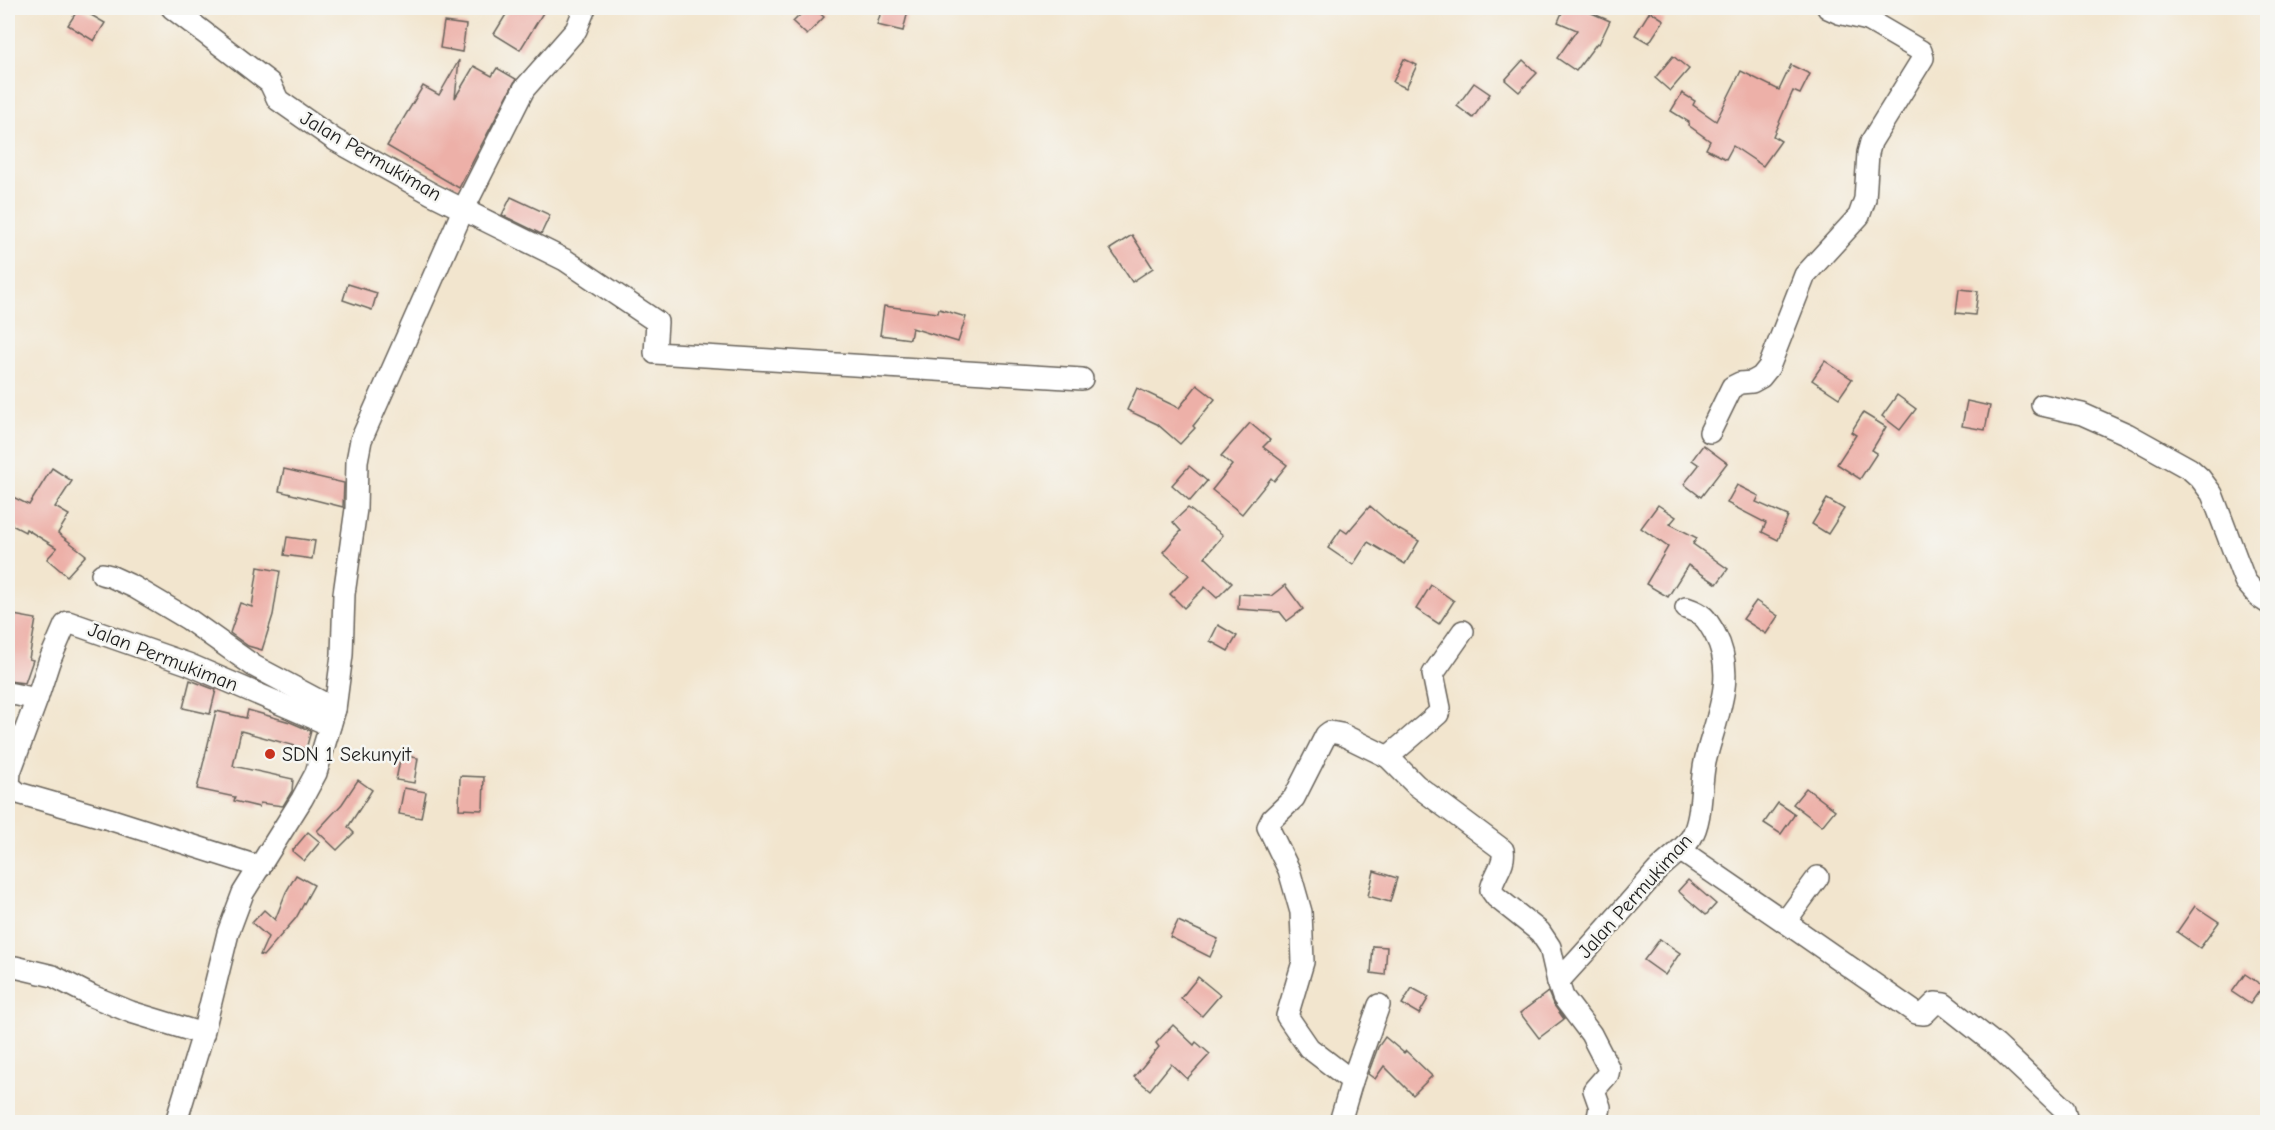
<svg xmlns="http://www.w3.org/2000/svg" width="2275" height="1130" font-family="'Comic Neue',sans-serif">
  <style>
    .building { fill: #edb0a8 }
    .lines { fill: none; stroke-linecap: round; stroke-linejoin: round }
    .minor-casing { stroke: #67625a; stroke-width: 24 }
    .minor { stroke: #fff; stroke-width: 21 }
    .poi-dot { fill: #c8321e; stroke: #f6f6f2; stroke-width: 2 }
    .labels { text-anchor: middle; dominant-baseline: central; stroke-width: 5; stroke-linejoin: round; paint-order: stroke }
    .street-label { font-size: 20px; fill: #1c1c1c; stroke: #f6f6f2 }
    .poi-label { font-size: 20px; fill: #1c1c1c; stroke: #f6f6f2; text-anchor: start }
  </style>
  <rect width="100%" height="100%" fill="#f6f6f2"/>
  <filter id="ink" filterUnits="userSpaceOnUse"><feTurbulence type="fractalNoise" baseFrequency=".0167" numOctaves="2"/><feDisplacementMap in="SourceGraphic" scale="12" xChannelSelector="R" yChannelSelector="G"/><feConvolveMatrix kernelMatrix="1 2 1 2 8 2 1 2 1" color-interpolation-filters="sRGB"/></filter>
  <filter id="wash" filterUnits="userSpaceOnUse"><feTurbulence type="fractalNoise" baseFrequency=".008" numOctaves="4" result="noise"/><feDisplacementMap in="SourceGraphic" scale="24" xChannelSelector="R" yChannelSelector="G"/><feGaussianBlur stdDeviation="1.35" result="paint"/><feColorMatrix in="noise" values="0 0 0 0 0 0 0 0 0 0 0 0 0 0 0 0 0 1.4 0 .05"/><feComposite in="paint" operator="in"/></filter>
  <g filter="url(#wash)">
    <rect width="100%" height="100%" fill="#f2e5ce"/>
    <g id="blocks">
      <g class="building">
        <path d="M79 8 105 23 94 41 68 25Z"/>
        <path d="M510 8H546L520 50 494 34Z"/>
        <path d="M807 8H814L824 17 807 35 793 22Z"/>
        <path d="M882 8H893L908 11 903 31 877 25Z"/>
        <path d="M1564 8H1580L1610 21 1599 44 1597 43 1576 71 1557 58 1577 30 1558 22Z"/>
        <path d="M1650 11 1664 20 1649 43 1635 35Z"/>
        <path d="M444 22 466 25 462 52 440 48Z"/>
        <path d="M1673 56 1689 69 1670 91 1655 78Z"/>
        <path d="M1404 59 1417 65 1406 88 1393 82Z"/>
        <path d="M459 60 455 98 474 66 492 76 497 68 516 79 459 188 387 146 423 86 439 95Z"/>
        <path d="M1523 60 1537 73 1519 92 1505 80Z"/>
        <path d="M1791 65 1810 74 1800 94 1793 91 1773 136 1781 141 1763 166 1733 146 1726 159 1706 149 1710 141 1688 125 1689 122 1671 111 1682 93 1695 101 1693 105 1716 121 1741 71 1779 90Z"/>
        <path d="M1474 83 1490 94 1473 118 1457 106Z"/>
        <path d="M511 197 550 215 541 234 502 215Z"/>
        <path d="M1132 235 1153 268 1132 282 1110 249Z"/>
        <path d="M348 284 377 293 372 310 343 300Z"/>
        <path d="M1959 289 1978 291 1975 315 1956 313Z"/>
        <path d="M884 306 938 313 939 309 966 317 958 342 912 328 910 339 880 335Z"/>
        <path d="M1825 361 1852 379 1839 398 1812 380Z"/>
        <path d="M1197 385 1215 399 1193 426 1195 428 1180 444 1157 424 1127 410 1137 388 1179 408Z"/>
        <path d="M1897 395 1916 409 1900 430 1882 416Z"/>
        <path d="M1967 401 1990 406 1985 430 1962 426Z"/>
        <path d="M1863 413 1886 427 1872 450 1877 453 1860 479 1837 464 1856 435 1851 432Z"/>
        <path d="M1250 423 1270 440 1263 447 1287 465 1274 481 1271 478 1242 514 1212 490 1232 465 1221 456Z"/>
        <path d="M1703 445 1727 463 1701 497 1684 484 1699 465 1692 460Z"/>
        <path d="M1189 466 1207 481 1190 501 1172 485Z"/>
        <path d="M52 468 72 481 55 507 69 515 58 533 86 555 67 576 47 559 57 548 26 529 25 532 8 523V507L13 497 29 505Z"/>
        <path d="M284 469 344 483 343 507 279 491Z"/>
        <path d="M1737 485 1759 496 1756 502 1788 516 1778 540 1762 532 1766 523 1727 503Z"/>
        <path d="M1827 499 1844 509 1828 534 1812 524Z"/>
        <path d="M1658 505 1676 517 1670 524 1697 538 1693 544 1728 569 1717 584 1688 565 1668 597 1646 584 1668 547 1641 528Z"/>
        <path d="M1370 506 1393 526 1419 541 1405 564 1368 542 1353 565 1328 548 1341 529 1347 533Z"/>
        <path d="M1188 508 1223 535 1205 557 1232 583 1217 598 1205 587 1184 608 1170 594 1189 575 1163 552 1181 531 1173 522Z"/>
        <path d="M287 537 315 541 312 559 284 555Z"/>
        <path d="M258 567 280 571 273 615 262 650 248 646 230 633 240 603 252 607Z"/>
        <path d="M1285 585 1303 609 1287 621 1280 612 1238 609 1239 594 1271 596Z"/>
        <path d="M1431 585 1454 601 1439 624 1416 609Z"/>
        <path d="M1756 601 1778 616 1766 634 1743 619Z"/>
        <path d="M8 614 36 619 29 659 33 660 25 683 8 681Z"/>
        <path d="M1218 625 1237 636 1228 651 1210 641Z"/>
        <path d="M190 680 216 690 210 714 183 708Z"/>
        <path d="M248 710 290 722 311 731 306 749 241 731 233 766 293 779 292 791 283 806 260 803 259 807 234 801 235 797 197 789 216 711 246 718Z"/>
        <path d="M401 755 418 758 414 783 396 780Z"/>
        <path d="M460 776 484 777 483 810 459 809Z"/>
        <path d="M358 780 372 790 348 827 354 833 337 850 317 831 342 804Z"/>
        <path d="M404 788 426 792 421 818 399 814Z"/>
        <path d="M1806 788 1835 810 1822 826 1793 804Z"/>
        <path d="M1778 803 1795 814 1781 834 1764 823Z"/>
        <path d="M308 832 320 842 304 861 292 851Z"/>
        <path d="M1374 871 1397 878 1390 902 1368 896Z"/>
        <path d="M296 875 314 885 296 918 263 956 260 955 268 937 252 923 264 910 275 920 286 892Z"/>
        <path d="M1688 880 1716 904 1706 915 1678 891Z"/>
        <path d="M2195 906 2219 922 2200 948 2177 932Z"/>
        <path d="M1178 921 1218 939 1210 957 1170 937Z"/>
        <path d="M1660 939 1680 953 1665 975 1644 960Z"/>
        <path d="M1373 946 1387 947 1385 975 1371 973Z"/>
        <path d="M2245 974 2263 986 2250 1004 2232 992Z"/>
        <path d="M1198 977 1220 995 1202 1016 1181 998Z"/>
        <path d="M1412 988 1429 997 1419 1014 1402 1004Z"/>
        <path d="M1548 992 1553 1004 1564 1019 1539 1038 1520 1013Z"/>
        <path d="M1173 1025 1194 1045 1196 1042 1210 1054 1187 1079 1171 1064 1150 1090 1134 1077 1159 1047 1156 1043Z"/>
        <path d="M1385 1037 1404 1053 1406 1051 1432 1076 1413 1095 1384 1066 1375 1079 1368 1074 1378 1047Z"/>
      </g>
    </g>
  </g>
  <g filter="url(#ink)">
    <use href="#blocks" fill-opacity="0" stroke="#67625a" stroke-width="1.5"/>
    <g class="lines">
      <g class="minor-casing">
        <g id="minor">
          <path d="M172 8 270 83 278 100 335 140 432 194 565 260 657 322 655 353 1082 379"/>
          <path d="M1828 8 1839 13 1868 20"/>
          <path d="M2042 405 2082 414 2127 434 2190 469 2200 478 2212 494 2245 581 2259 597 2268 603"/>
          <path d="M1710 432 1732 387 1740 383 1752 382 1761 377 1769 367 1805 275 1859 216 1865 199 1868 153 1871 142 1923 58 1921 51 1868 20 1873 8"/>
          <path d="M102 574 110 576 134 587 188 619 254 666 335 709"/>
          <path d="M1463 631 1433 674 1440 708 1438 714 1388 757 1416 785 1503 850C1506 864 1493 876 1491 890L1496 897 1540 932 1550 947 1558 982"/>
          <path d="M8 693 37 699 49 662 65 625 68 622 188 664 330 725"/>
          <path d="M37 699 10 772 9 785 18 793 109 819 260 867"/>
          <path d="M1680 850 1785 922"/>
          <path d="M1818 877 1785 922 1916 1013 1924 1014 1935 1003 1944 1004 1996 1045 2064 1109 2067 1122"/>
          <path d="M15 967 53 976 92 996 131 1012 203 1034"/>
          <path d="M1352 1081 1379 1005"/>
          <path d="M176 1122 203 1034 228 933 243 893 302 799 316 773 335 709 342 655 344 594 356 509 357 461 361 440 464 208 524 89 576 30 585 8"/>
          <path d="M1340 1122 1352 1081 1309 1048 1287 1016 1303 962 1301 912 1289 870 1268 827 1272 819 1294 798 1326 735 1330 732 1341 734 1388 757"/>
          <path d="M1597 1122 1600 1107 1594 1090 1608 1074 1609 1069 1591 1034 1563 997 1558 982C1591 946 1623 910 1655 873 1666 861 1681 852 1691 838 1703 819 1700 784 1705 762 1715 719 1738 677 1715 634 1706 618 1704 614 1686 608"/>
        </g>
      </g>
      <use href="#minor" class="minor"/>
    </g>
  </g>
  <circle class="poi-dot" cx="270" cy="754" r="6"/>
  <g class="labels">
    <g class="street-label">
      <text transform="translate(371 156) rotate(30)">Jalan Permukiman</text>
      <text transform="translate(163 657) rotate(21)">Jalan Permukiman</text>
      <text transform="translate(1635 896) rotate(-48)">Jalan Permukiman</text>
    </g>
    <g class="poi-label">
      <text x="282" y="754">SDN 1 Sekunyit</text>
    </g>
  </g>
  <rect width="2275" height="1130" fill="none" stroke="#f6f6f2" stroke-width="30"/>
</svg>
